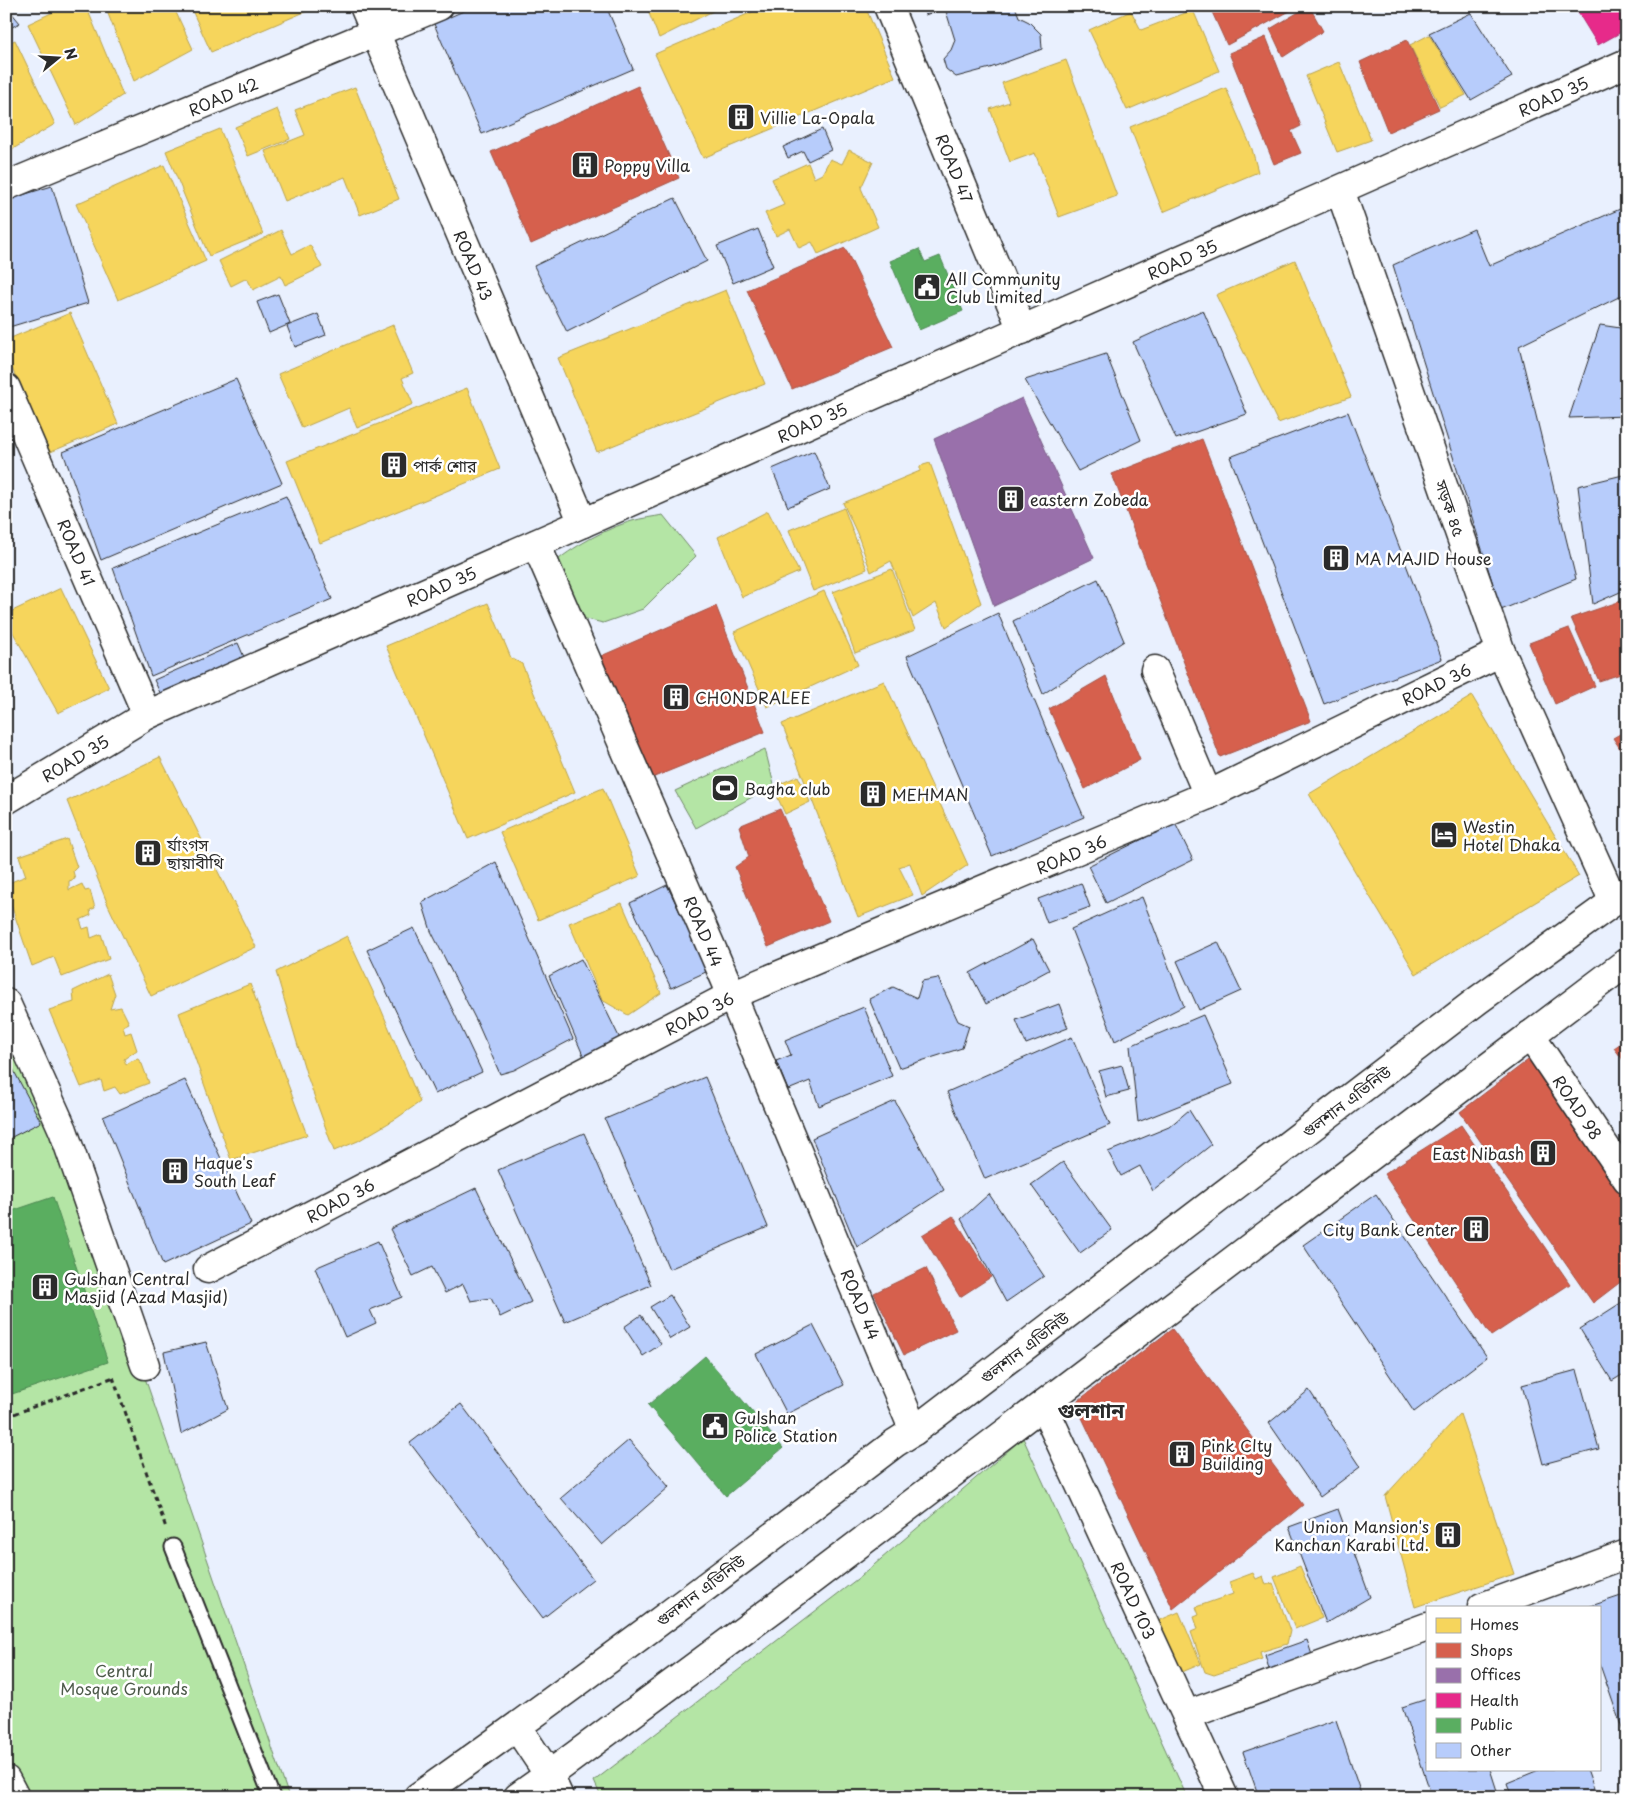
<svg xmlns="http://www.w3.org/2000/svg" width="1633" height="1803" font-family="'Playpen Sans','Noto Sans Bengali',sans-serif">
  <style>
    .green { fill: #b4e5a5; stroke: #708868 }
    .homes { fill: #f6d55c; stroke: #b9a24d }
    .shops { fill: #d6604d; stroke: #a35043 }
    .offices { fill: #9970ab; stroke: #785b85 }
    .health { fill: #e7298a; stroke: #af2a6e }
    .public { fill: #5aae61; stroke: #4c8751 }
    .building { fill: #b7ccfb; stroke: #2b2b2b }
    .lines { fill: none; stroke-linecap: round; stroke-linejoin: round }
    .service-casing { stroke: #2b2b2b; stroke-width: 19 }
    .minor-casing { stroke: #2b2b2b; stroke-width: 31 }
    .secondary-casing { stroke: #2b2b2b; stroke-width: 31 }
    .path { stroke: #2b2b2b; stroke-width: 3; stroke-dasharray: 5 4; stroke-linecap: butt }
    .service { stroke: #fff; stroke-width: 15 }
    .minor { stroke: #fff; stroke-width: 28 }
    .secondary { stroke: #fff; stroke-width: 28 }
    .labels { text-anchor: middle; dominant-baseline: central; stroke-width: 5; stroke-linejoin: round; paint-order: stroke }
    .street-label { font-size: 16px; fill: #2b2b2b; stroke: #fff }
    .poi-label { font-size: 16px; fill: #2b2b2b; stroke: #fff; text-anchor: start }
    .park-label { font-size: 16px; fill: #4d5a4a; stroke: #fff }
    .district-label { font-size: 21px; font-weight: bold; fill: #2b2b2b; stroke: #fff }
  </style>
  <rect width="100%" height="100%" fill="#e9f0fe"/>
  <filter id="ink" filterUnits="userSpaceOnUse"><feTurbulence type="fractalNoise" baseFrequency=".02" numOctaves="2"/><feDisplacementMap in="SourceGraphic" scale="10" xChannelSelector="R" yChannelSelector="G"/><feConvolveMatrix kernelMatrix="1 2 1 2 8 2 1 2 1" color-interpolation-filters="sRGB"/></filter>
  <g filter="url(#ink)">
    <g class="green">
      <path d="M663 515 696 556 643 609 603 623 574 616 552 565C570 548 607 528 632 521 642 518 653 517 663 515Z"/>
      <path d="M765 749 774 785 696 828 675 791Z"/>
      <path d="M6 1017 144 1375 289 1797H20L6 1770Z"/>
      <path d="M1023 1438 1187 1797H601L594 1781 861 1576Z"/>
    </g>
    <g class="homes">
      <path d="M66 6H86L123 95 76 125 28 24Z"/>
      <path d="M105 6H173L193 49 134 81Z"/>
      <path d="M190 6H314V8L211 52Z"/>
      <path d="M646 6H723L659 38Z"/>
      <path d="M766 6H865L895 77 703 158 655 54Z"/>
      <path d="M1193 10 1219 71 1127 110 1089 30 1131 11 1141 30Z"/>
      <path d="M1429 35 1466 95 1440 107 1410 45Z"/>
      <path d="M15 40 55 124 6 153V44Z"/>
      <path d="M1066 60 1117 196 1059 217 1035 153 1010 162 990 109 1009 102 1002 83Z"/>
      <path d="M1339 62 1371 140 1337 152 1306 76Z"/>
      <path d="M355 87 399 199 360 215 345 177 285 201 265 151 305 135 295 110Z"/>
      <path d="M1226 88 1252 149 1258 172 1163 212 1130 127Z"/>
      <path d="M277 109 290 139 248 156 235 127Z"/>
      <path d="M220 129 263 234 209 256 166 151Z"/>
      <path d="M849 150 873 162 861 188 878 227 818 254 812 242 799 248 790 229 776 236 765 213 784 205 772 179 808 163 814 178 822 174 830 159 842 164Z"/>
      <path d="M164 165 206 261 118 300 76 204Z"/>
      <path d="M281 230 292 254 310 245 322 267 285 285 281 276 253 290 247 278 231 286 219 261Z"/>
      <path d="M1295 260 1351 397 1278 423 1216 295Z"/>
      <path d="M726 290 765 384 597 452 558 358Z"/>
      <path d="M70 313 118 424 48 453 6 354V340Z"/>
      <path d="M393 325 413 373 402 378 413 404 357 428 349 408 302 428 278 374Z"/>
      <path d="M467 388 500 469 320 543 287 461Z"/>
      <path d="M930 463 981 603 946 627 936 603 913 618 891 561 871 572 857 533 843 503 920 471V466Z"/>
      <path d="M844 508 867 569 813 591 789 530Z"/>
      <path d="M768 511 799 572 742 597 718 537Z"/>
      <path d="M892 569 915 630 855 653 833 592Z"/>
      <path d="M61 588 109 688 58 713 6 620V614Z"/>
      <path d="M824 591 858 665 767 707 734 632Z"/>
      <path d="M488 603 511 658 522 664 575 792 468 839 386 646Z"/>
      <path d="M884 681 968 865 922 896 910 863 899 867 913 895 858 917 782 724Z"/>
      <path d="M1472 696 1579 876 1416 974 1309 794Z"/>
      <path d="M160 757 256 947 151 996 108 905 67 801Z"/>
      <path d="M798 776 810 802 785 814 773 787Z"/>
      <path d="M603 788 640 876 538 920 500 832Z"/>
      <path d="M67 839 77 867 73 871 75 879 69 881V890L82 884 85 891 90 890 95 908 90 910 91 915 80 920 83 929 89 927 91 938 101 934 109 959 62 977 54 957 32 966 6 890V884L26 876 19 856Z"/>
      <path d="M622 903 661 993 628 1015 602 1000 569 923Z"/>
      <path d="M347 936 381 1009 420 1102 397 1118 358 1141 334 1151 306 1073 276 972Z"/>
      <path d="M108 974 115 994 110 1009 121 1007 129 1023 123 1026 125 1034 131 1032 137 1050 124 1059 126 1065 131 1061 138 1059 142 1064 149 1083 120 1094 115 1087 104 1091 101 1080 81 1087 49 1010 74 1002 73 991Z"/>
      <path d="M250 984 307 1135 231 1160 179 1013Z"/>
      <path d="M1460 1414 1514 1574 1415 1607 1385 1496Z"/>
      <path d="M1300 1566 1322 1618 1295 1629 1274 1577Z"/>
      <path d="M1253 1573 1256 1579 1263 1576 1266 1585 1273 1583 1290 1631 1287 1644 1260 1652 1262 1659 1214 1675 1205 1672 1191 1632 1198 1629 1194 1617 1199 1615 1196 1607 1233 1594 1229 1582Z"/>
      <path d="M1179 1612 1201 1664 1175 1675 1153 1623Z"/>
    </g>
    <g class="shops">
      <path d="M1223 6H1299L1227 45 1212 12Z"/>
      <path d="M1309 6 1323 31 1283 57 1270 29Z"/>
      <path d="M1266 37 1301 126 1291 131 1301 153 1274 164 1229 53Z"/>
      <path d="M1407 40 1439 109 1388 132 1360 62Z"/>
      <path d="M638 86 679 178 531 244 491 152Z"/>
      <path d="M845 248 893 347 792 389 747 290Z"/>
      <path d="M1202 439 1311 721 1220 757 1112 474Z"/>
      <path d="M1627 599V672L1599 681 1571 618Z"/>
      <path d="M716 606 765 732 642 782 585 663Z"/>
      <path d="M1569 628 1595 686 1555 704 1529 643Z"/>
      <path d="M1106 676 1140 760 1085 789 1049 709Z"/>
      <path d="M1627 730V759L1613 738Z"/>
      <path d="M780 809 829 921 768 947 735 867 749 857 739 826Z"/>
      <path d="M1627 1039V1065L1614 1048Z"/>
      <path d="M1532 1057 1627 1195V1277L1593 1303 1460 1112Z"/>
      <path d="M1461 1125 1570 1284 1491 1336 1384 1174Z"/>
      <path d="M953 1216 991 1277 960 1297 922 1235Z"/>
      <path d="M926 1268 956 1330 904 1355 874 1293Z"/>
      <path d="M1172 1329 1303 1505 1173 1609 1075 1403Z"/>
    </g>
    <path class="offices" d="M1022 398 1094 558 994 606 934 439Z"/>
    <path class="health" d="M1574 6H1627V29L1598 45Z"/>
    <g class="public">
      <path d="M919 249 925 262 940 256 963 311 919 330 890 261Z"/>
      <path d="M53 1197 108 1362 6 1396V1213Z"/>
      <path d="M705 1356 783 1448 726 1496 648 1405Z"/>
    </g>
    <g class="building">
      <path d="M6 6 20 23 6 30Z"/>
      <path d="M475 6H606L633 69 482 134 434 24Z"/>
      <path d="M922 6H1015L1019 17 1029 22 1041 34 1042 49 990 68 956 77 946 69 943 59 951 50 955 40 945 8 925 15Z"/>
      <path d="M1471 13 1512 77 1471 100 1429 33Z"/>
      <path d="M822 129 831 150 808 161 803 151 788 158 783 147Z"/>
      <path d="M52 186 88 303 6 328V200Z"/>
      <path d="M675 198 707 261 567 332 534 266Z"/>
      <path d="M1627 206V293L1519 346 1576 579 1501 610 1393 265 1474 229 1489 266Z"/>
      <path d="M758 229 773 266 733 283 717 246Z"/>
      <path d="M278 294 290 324 269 333 257 302Z"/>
      <path d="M1203 310 1247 414 1176 439 1133 342Z"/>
      <path d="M318 314 326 335 295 347 287 326Z"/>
      <path d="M1600 325 1627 329V416L1569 418Z"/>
      <path d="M1106 354 1141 440 1078 471 1025 380Z"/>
      <path d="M236 379 282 483 101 560 63 452Z"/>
      <path d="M1348 412 1442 659 1324 704 1230 457Z"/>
      <path d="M814 451 830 489 788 507 772 469Z"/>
      <path d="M1627 474V589L1593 604 1578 486Z"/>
      <path d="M286 496 332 599 151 676 113 568Z"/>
      <path d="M1098 579 1124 641 1043 694 1013 621Z"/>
      <path d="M998 613 1064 772 1084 817 992 856 907 656Z"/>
      <path d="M238 643 247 664 164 701 154 680Z"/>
      <path d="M1175 823 1193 860 1106 903 1088 866Z"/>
      <path d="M496 862 573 1039 514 1070 500 1074 477 1022 431 931 422 902Z"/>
      <path d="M1081 883 1090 907 1047 923 1038 899Z"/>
      <path d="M667 885 708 971 671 988 630 903Z"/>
      <path d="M1142 897 1184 1006 1115 1041 1071 929Z"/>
      <path d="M414 928 482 1072 435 1094 367 950Z"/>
      <path d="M1033 939 1049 970 986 1004 970 973Z"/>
      <path d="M1218 942 1241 991 1199 1010 1177 961Z"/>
      <path d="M581 959 623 1045 586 1062 549 976Z"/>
      <path d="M938 978 958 1021 969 1026 962 1048 899 1068 869 999 893 987 917 998 922 981Z"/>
      <path d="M1059 1004 1068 1028 1026 1044 1016 1020Z"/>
      <path d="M864 1007 892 1076 819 1106 810 1081 788 1090 776 1061 791 1055 785 1040Z"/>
      <path d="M1203 1015 1233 1084 1138 1122 1130 1046Z"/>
      <path d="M1072 1037 1110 1125 985 1179 947 1092Z"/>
      <path d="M6 1056 41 1122 6 1140Z"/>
      <path d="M1122 1065 1129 1091 1106 1097 1099 1071Z"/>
      <path d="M705 1077 768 1227 669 1269 605 1119Z"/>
      <path d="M185 1080 251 1224 163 1265 103 1117Z"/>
      <path d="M895 1101 944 1190 857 1247 812 1138Z"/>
      <path d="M1189 1110 1211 1145 1153 1191 1140 1166 1121 1176 1108 1152 1169 1127Z"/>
      <path d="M584 1133 651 1285 565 1322 498 1170Z"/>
      <path d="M1063 1162 1112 1230 1080 1253 1031 1185Z"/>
      <path d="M476 1188 531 1302 500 1317 491 1298 471 1301 463 1284 445 1293 432 1267 413 1276 390 1229Z"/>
      <path d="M989 1194 1044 1276 1006 1302 961 1219Z"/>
      <path d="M1376 1194 1487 1357 1414 1412 1303 1245Z"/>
      <path d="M378 1241 402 1297 370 1310 376 1323 345 1337 315 1268Z"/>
      <path d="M670 1295 690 1327 670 1339 650 1307Z"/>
      <path d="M1627 1299V1372L1612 1381 1580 1329Z"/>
      <path d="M641 1315 661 1344 643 1356 624 1327Z"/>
      <path d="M813 1325 844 1385 787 1414 756 1354Z"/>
      <path d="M206 1342 228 1409 181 1434 164 1352Z"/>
      <path d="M1577 1370 1599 1449 1543 1464 1522 1385Z"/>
      <path d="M1309 1390 1360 1467 1320 1497 1269 1423Z"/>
      <path d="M461 1404 593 1579 543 1618 410 1443Z"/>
      <path d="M629 1440 669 1487 602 1545 561 1498Z"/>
      <path d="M1338 1509 1370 1597 1326 1623 1289 1527Z"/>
      <path d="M1627 1594V1743L1599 1662V1607H1588Z"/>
      <path d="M1307 1640 1314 1661 1271 1676 1265 1655Z"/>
      <path d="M1427 1699V1769H1490L1499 1797H1432L1402 1707Z"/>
      <path d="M1336 1720 1362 1797H1259L1243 1752Z"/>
      <path d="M1541 1769H1587L1597 1797H1512L1507 1783Z"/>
    </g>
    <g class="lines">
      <g class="service-casing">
        <path id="service" d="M173 1547 272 1797"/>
      </g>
      <g class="minor-casing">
        <g id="minor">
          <path d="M364 6 583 523"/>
          <path d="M888 6 1022 330"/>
          <path d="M6 186 439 6"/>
          <path d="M1340 190 1501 652 1614 902"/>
          <path d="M536 544 732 995 914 1431"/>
          <path d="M1155 670 1208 795"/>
          <path d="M147 715 1627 63"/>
          <path d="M6 1003 63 1130 145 1365"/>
          <path d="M1530 1035 1627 1179"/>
          <path d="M208 1269 732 995 1208 795 1501 652"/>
          <path d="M1043 1405 1224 1797"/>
          <path d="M1482 1607 1627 1554"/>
          <path d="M1187 1715 1427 1627"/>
          <path d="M517 1727 549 1775 559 1797"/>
          <path d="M6 1780 15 1797"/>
        </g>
      </g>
      <g class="secondary-casing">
        <g id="secondary">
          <path d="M6 388 147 715 6 800"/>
          <path d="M418 1797C580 1683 738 1563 895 1443L914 1431 1478 1000 1627 892"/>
          <path d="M518 1797 549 1775 777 1606 1627 962"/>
        </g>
      </g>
      <g class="path">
        <path d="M113 1377 166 1528"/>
        <path d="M6 1417 114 1377"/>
      </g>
      <use href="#service" class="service"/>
      <use href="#minor" class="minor"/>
      <use href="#secondary" class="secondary"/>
    </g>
  </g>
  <defs>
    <g id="building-square" transform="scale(1.4375)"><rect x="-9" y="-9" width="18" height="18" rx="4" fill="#2b2b2b" stroke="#fff"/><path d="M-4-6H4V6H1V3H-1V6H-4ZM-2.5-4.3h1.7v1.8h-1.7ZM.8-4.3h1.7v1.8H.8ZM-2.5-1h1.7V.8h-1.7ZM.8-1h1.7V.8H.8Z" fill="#fff"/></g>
    <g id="civic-square" transform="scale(1.4375)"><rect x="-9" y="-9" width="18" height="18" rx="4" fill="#2b2b2b" stroke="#fff"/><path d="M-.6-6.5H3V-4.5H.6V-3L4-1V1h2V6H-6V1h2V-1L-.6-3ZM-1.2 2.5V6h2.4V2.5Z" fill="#fff"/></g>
    <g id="stadium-square" transform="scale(1.4375)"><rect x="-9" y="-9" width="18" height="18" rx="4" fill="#2b2b2b" stroke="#fff"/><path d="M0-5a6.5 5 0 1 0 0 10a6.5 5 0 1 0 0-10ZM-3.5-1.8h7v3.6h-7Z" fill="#fff"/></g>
    <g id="hotel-square" transform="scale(1.4375)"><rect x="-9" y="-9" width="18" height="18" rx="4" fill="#2b2b2b" stroke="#fff"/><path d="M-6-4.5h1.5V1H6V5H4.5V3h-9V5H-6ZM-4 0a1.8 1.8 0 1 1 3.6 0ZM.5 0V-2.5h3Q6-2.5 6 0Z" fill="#fff"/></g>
  </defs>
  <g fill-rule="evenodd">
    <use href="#building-square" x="741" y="117"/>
    <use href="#building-square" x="585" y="165"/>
    <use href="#civic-square" x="927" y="287"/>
    <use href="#building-square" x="394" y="465"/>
    <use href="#building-square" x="1011" y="499"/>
    <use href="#building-square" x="1336" y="558"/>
    <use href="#building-square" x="676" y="697"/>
    <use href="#stadium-square" x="725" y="788"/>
    <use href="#building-square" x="873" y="794"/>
    <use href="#hotel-square" x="1444" y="835"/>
    <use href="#building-square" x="148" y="853"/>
    <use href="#building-square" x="1543" y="1153"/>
    <use href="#building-square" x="175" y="1171"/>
    <use href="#building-square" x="1476" y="1229"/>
    <use href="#building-square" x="45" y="1287"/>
    <use href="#civic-square" x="715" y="1426"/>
    <use href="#building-square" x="1182" y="1454"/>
    <use href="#building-square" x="1448" y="1535"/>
  </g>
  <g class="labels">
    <g class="street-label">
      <text transform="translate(223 96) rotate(-23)">ROAD 42</text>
      <text transform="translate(1553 96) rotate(-24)">ROAD 35</text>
      <text transform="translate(955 168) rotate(68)">ROAD 47</text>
      <text transform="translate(1182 259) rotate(-24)">ROAD 35</text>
      <text transform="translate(474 265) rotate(67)">ROAD 43</text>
      <text transform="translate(812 422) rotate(-24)">ROAD 35</text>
      <text transform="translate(1451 508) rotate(71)">সড়ক ৪৫</text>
      <text transform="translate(77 552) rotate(67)">ROAD 41</text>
      <text transform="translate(441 586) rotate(-24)">ROAD 35</text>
      <text transform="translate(1436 684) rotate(-26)">ROAD 36</text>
      <text transform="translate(75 758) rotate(-31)">ROAD 35</text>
      <text transform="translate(1071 854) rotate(-23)">ROAD 36</text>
      <text transform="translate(704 931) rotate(67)">ROAD 44</text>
      <text transform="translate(699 1013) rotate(-27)">ROAD 36</text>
      <text transform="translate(1346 1101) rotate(-37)">গুলশান এভিনিউ</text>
      <text transform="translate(1578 1107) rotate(56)">ROAD 98</text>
      <text transform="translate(340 1200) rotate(-28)">ROAD 36</text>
      <text transform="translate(861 1304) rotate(67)">ROAD 44</text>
      <text transform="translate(1024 1347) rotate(-37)">গুলশান এভিনিউ</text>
      <text transform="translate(700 1590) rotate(-37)">গুলশান এভিনিউ</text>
      <text transform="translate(1134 1600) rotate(65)">ROAD 103</text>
    </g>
    <g class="poi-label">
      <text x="760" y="117">Villie La-Opala</text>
      <text x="604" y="165">Poppy Villa</text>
      <text x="946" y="278">All Community<tspan x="946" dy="18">Club Limited</tspan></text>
      <text x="413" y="465">পার্ক শোর</text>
      <text x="1030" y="499">eastern Zobeda</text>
      <text x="1355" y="558">MA MAJID House</text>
      <text x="695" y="697">CHONDRALEE</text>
      <text x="744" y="788">Bagha club</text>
      <text x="892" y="794">MEHMAN</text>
      <text x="1463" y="826">Westin<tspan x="1463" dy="18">Hotel Dhaka</tspan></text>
      <text x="167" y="844">র্যাংগস<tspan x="167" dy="18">ছায়াবীথি</tspan></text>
      <text x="1524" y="1153" text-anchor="end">East Nibash</text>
      <text x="194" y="1162">Haque's<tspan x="194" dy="18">South Leaf</tspan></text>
      <text x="1457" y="1229" text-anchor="end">City Bank Center</text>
      <text x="64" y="1278">Gulshan Central<tspan x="64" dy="18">Masjid (Azad Masjid)</tspan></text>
      <text x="734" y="1417">Gulshan<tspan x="734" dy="18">Police Station</tspan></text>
      <text x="1201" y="1445">Pink CIty<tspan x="1201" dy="18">Building</tspan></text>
      <text x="1429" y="1526" text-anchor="end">Union Mansion's<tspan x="1429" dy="18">Kanchan Karabi Ltd.</tspan></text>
    </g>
    <g class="park-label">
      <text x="124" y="1670">Central<tspan x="124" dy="18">Mosque Grounds</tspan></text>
    </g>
    <g class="district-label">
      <text x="1091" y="1409">গুলশান</text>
    </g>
  </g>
  <rect width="1633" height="1803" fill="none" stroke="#fff" stroke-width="25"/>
  <rect x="12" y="12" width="1608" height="1778" fill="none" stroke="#2b2b2b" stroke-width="2" filter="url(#ink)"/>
  <rect x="1426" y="1606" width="175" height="165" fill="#ffffff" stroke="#aaaaaa"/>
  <rect x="1436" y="1618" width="25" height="15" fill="#f6d55c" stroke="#aaaaaa"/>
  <text x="1470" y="1630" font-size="15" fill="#2b2b2b">Homes</text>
  <rect x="1436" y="1643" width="25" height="15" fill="#d6604d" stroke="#aaaaaa"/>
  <text x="1470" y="1656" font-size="15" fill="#2b2b2b">Shops</text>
  <rect x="1436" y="1668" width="25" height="15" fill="#9970ab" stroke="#aaaaaa"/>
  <text x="1470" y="1680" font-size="15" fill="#2b2b2b">Offices</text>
  <rect x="1436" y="1693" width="25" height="15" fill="#e7298a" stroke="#aaaaaa"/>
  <text x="1470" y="1706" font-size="15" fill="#2b2b2b">Health</text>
  <rect x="1436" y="1718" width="25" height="15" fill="#5aae61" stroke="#aaaaaa"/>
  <text x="1470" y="1730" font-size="15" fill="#2b2b2b">Public</text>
  <rect x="1436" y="1743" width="25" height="15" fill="#b7ccfb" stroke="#aaaaaa"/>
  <text x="1470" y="1756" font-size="15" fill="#2b2b2b">Other</text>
  <g transform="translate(58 58) rotate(72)" stroke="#ffffff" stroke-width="4" paint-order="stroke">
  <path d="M0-4L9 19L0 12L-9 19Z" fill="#2b2b2b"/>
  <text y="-8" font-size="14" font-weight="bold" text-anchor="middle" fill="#2b2b2b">N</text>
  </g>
</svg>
